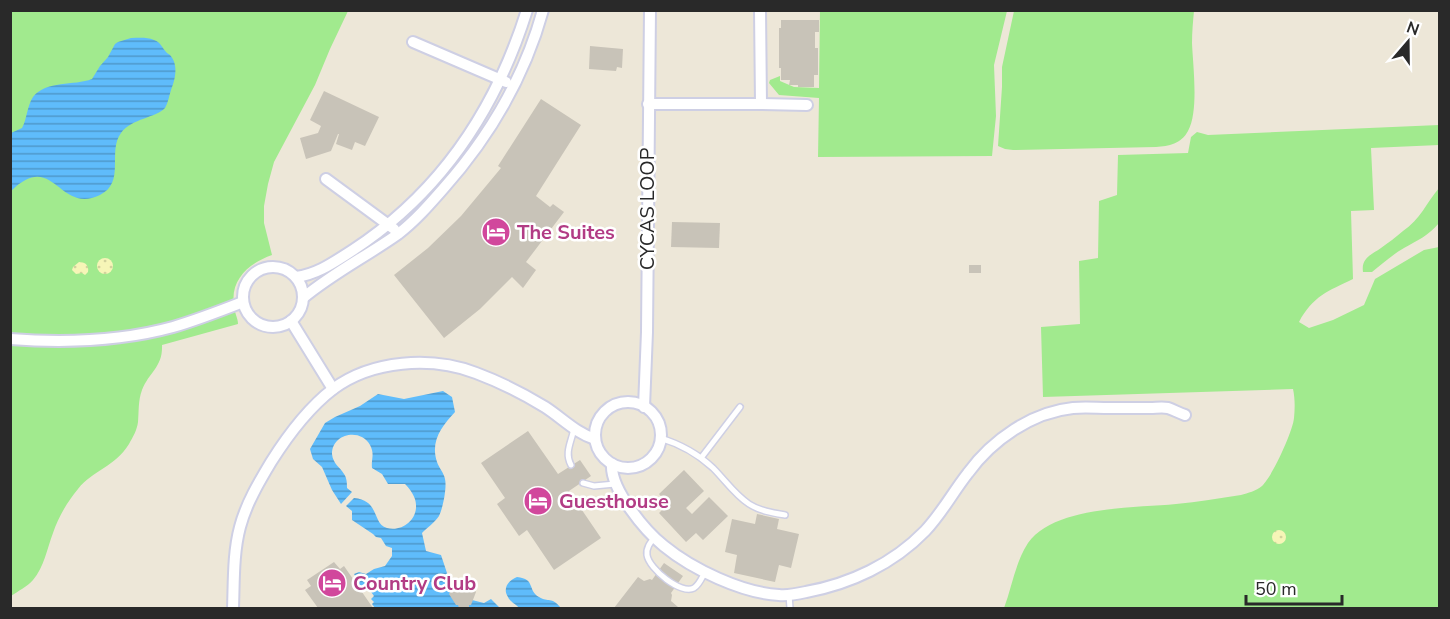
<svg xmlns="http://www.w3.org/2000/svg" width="1450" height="619" font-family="'Nunito Sans',sans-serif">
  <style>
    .grass { fill: #a1ea8e }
    .sand { fill: url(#sand-dots) }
    .water { fill: url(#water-rules) }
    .building { fill: #c8c3b8 }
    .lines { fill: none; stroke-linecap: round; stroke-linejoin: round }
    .service-casing { stroke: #cecfe4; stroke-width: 8 }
    .minor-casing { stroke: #cecfe4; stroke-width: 14 }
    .service { stroke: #fff; stroke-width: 5 }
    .minor { stroke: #fff; stroke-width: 10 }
    .labels { text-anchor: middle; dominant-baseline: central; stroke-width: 5; stroke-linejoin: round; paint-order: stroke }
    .street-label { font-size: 20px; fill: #292929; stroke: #fff }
    .hotel-label { font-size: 20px; font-weight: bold; fill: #b23c85; stroke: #fff; text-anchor: start }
  </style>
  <defs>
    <pattern id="sand-dots" width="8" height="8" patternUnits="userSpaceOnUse" patternTransform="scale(1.5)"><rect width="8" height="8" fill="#f6f5b7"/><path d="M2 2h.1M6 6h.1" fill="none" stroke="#d3d29d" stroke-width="1.8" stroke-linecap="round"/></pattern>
    <pattern id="water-rules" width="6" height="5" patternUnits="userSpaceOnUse" patternTransform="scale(1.5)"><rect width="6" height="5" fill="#5fbcfb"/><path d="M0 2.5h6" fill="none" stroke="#4e99cb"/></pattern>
  </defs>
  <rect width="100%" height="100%" fill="#ede7d8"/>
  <g class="grass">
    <path d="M11 11H348L330 49 315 85 274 162 268 184 264 206V223L272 255C249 263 230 280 234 305 234 312 238 318 238 324L162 345C163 367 149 372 142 390 138 401 139 411 138 422 137 430 133 437 129 444 115 467 93 470 78 489 67 502 58 518 53 533 47 549 44 567 33 580 27 587 18 591 11 596Z"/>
    <path d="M820 11H1007L994 65 996 116 992 156 818 157 819 98 779 95 769 83 770 80 780 76V81L794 87 819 88Z"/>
    <path d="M1014 11H1194C1193 21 1192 32 1192 43 1193 66 1199 111 1188 131 1181 144 1169 146 1156 147L1013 150 1005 149 998 146 1002 87V67Z"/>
    <path d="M1439 125V145L1371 148 1374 210 1351 211 1353 279C1328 291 1313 296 1299 322L1309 328 1333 320 1364 305 1375 279 1424 250 1439 247V608H1004C1012 587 1015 563 1028 543 1054 506 1135 508 1176 504 1198 502 1219 498 1241 495 1248 493 1256 491 1262 486 1272 477 1293 431 1294 418 1295 408 1295 398 1293 389L1043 397 1041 327 1080 324 1079 261 1098 258 1099 201 1117 195 1118 155 1188 153 1191 137 1197 132 1208 135Z"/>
    <path d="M1439 188V223C1428 236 1418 240 1404 248 1392 255 1382 264 1372 272H1363C1361 258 1371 255 1381 248 1388 243 1396 237 1403 231 1420 220 1427 202 1439 188Z"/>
  </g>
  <g class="sand">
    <circle cx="105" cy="266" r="8"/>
    <path d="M79 262C86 262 89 266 88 272L85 275 82 273 76 274 72 270 73 267Z"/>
    <circle cx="1279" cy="537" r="7"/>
  </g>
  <g class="water">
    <path d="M131 38C139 38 147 37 154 40 161 42 162 48 167 53 168 54 169 54 170 55 179 65 175 80 171 90 169 96 168 103 165 108 156 118 132 118 121 133 107 152 126 182 100 195 58 215 54 149 11 191V133L22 128C27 119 27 106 33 97 46 80 74 86 92 79L100 66 108 57 115 44 118 42Z"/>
    <path d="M443 391 452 397 455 412C442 426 430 441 437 462 439 468 444 473 445 479 447 487 443 508 439 516 435 522 427 528 422 533L426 551 441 555 448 576 472 600 484 603 491 599 500 608H375L372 604 374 602 371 599 374 596 366 585 361 588 357 583 359 582 354 574 359 572 366 574 374 569 385 566 392 556V548L386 546 381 538 376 537 373 534 352 520V511L346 506 354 498C380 500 372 524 387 528 402 532 417 520 416 505 416 497 410 489 405 484H388L382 474 372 468C371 458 375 455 370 445 361 428 332 433 332 454 333 464 340 467 344 474 347 478 347 484 347 488L352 492 341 504 332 490 322 467 313 459 310 449 325 423 335 417 360 406 378 394 404 399Z"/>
    <path d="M517 577C536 579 527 590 539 597 549 603 551 596 561 608H519C516 604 510 602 508 597 502 588 509 580 517 577Z"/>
  </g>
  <g class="building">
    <path d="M781 20H819V32H815V48H818V75H814V87H798V85H789L790 80H781V68H779V28H781Z"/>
    <path d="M590 46 623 49 622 68 617 67 616 71 589 69Z"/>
    <path d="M324 91 379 117 365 146 355 142 352 150 336 144 339 134H338L331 151 306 159 300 138 318 133 321 126 310 120Z"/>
    <path d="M541 99 581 125 536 196 550 207 553 204 564 212 526 262 536 270 523 288 512 277 480 309 444 338 394 275 428 248 461 216 501 168 498 166Z"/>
    <path d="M672 222 720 223 719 248 671 247Z"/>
    <rect x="969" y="265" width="12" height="8"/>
    <path d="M528 431 558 474 580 460 591 476 569 491 601 538 554 570 527 530 519 536 497 504 505 498 481 463Z"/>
    <path d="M684 470 704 491 686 508 692 514 709 497 728 516 703 540 696 533 686 542 659 513 668 504 659 494Z"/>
    <path d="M757 514 779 519 777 529 799 534 791 568 779 565 775 582 734 573 737 555 725 552 732 519 755 524Z"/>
    <path d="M334 562 340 569 344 566 373 608H318L305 590 311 586 307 580Z"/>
    <path d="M664 563 683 576 671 593 672 595 671 601 678 607 677 608H614L638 577 644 581 650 579 652 580Z"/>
    <path d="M455 582H469L476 592 471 605H469V608H459L458 605H456L449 594Z"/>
  </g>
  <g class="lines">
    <g class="service-casing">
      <g id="service">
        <path d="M660 438C680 444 698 454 713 468 725 480 735 495 749 504 760 511 773 513 785 515"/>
        <path d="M701 458 740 407"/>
        <path d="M571 465C564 452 572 441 574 428"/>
        <path d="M583 483 594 486 615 484"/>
        <path d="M654 538C650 543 646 548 647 555 649 569 681 595 694 588 700 584 702 577 705 572"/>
        <path d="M789 595 790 608"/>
      </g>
    </g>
    <g class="minor-casing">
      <g id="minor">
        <path d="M413 42 506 82"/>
        <path d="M648 104H761L760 10"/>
        <path d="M761 104 807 105"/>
        <path d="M326 179 394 229"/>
        <circle cx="273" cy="297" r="30"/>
        <path d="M296 277C318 274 334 262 353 250 440 193 496 109 527 10"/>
        <path d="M303 298C333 273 367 256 398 234 415 221 429 205 443 189 490 136 524 79 543 10"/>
        <path d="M291 321 333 389"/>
        <path d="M10 339C63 343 122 341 173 327 197 320 220 311 243 302"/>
        <circle cx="628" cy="435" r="33"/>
        <path d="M644 407 647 332 650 10"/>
        <path d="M612 464C610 489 645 531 664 546 692 569 742 593 779 595 788 596 797 594 806 592 850 584 893 564 925 531 942 513 953 492 968 473 992 440 1032 412 1073 408 1085 407 1097 408 1109 408 1123 408 1136 408 1150 408 1156 408 1162 407 1168 408 1174 410 1179 413 1185 415"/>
        <path d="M233 608C234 582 233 553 240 527 246 504 259 482 271 462 288 435 307 409 333 389 372 360 431 356 476 373 500 382 524 394 545 407 562 418 576 433 595 439"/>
      </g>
    </g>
    <use href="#service" class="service"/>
    <use href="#minor" class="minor"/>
  </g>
  <defs>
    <g id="hotel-disc" transform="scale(1.5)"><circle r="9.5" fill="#d1479c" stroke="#fff"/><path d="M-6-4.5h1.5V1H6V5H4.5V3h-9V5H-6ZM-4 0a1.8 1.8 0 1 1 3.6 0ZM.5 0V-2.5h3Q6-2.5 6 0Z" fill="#fff"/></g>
  </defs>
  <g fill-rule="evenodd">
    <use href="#hotel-disc" x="496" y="232"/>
    <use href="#hotel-disc" x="538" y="501"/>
    <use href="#hotel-disc" x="332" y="583"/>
  </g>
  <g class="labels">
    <g class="street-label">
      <text transform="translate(647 209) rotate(-90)">CYCAS LOOP</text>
    </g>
    <g class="hotel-label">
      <text x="517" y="232">The Suites</text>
      <text x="559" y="501">Guesthouse</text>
      <text x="353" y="583">Country Club</text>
    </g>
  </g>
  <rect width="1450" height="619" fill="none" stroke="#292929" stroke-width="24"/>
  <g transform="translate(1408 42) rotate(20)" stroke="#ffffff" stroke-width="4.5" paint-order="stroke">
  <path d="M0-4.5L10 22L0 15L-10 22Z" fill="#292929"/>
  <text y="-9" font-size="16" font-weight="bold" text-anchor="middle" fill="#292929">N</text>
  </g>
  <path d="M1246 595v9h96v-9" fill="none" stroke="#292929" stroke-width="3"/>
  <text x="1255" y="595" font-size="18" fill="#292929" stroke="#ffffff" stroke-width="4.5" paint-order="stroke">50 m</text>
</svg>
